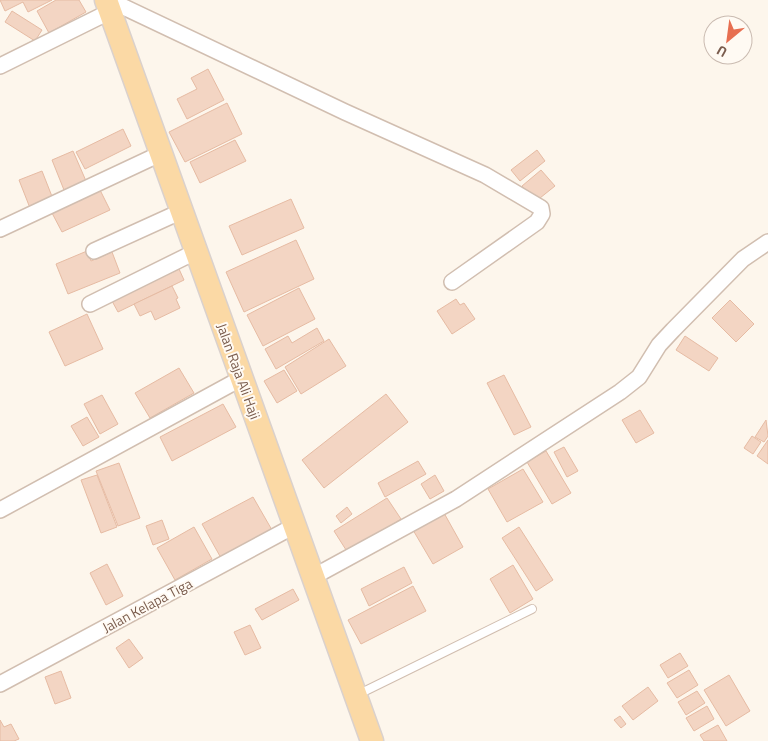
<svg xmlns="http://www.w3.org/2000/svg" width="768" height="741" font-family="'Titillium Web',sans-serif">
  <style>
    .building { fill: #f3d5c3; stroke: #e6bba3 }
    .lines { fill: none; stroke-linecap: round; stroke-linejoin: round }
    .lane-casing { stroke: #d1beb0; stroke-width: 10 }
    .street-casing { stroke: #d1beb0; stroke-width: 18 }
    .primary-casing { stroke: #dad1cd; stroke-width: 25 }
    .lane { stroke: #fff; stroke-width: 8 }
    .street { stroke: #fff; stroke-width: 15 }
    .primary { stroke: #fbd9a5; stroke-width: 22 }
    .labels { text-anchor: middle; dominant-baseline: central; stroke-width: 4; stroke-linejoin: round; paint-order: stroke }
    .street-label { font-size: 14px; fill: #7a5c4d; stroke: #fffaf3 }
  </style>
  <rect width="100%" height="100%" fill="#fdf6ec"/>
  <g class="building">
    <path d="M0 0H52L28 12 23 2 5 11Z"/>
    <path d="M56 0H79L86 12 49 33 37 11Z"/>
    <path d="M12 11 42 30 35 41 5 22Z"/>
    <path d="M208 69 224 100 187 119 177 99 197 89 191 78Z"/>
    <path d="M227 103 242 134 185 162 169 132Z"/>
    <path d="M123 129 131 146 85 169 76 152Z"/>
    <path d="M235 140 246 161 200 183 190 162Z"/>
    <path d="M537 150 545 161 520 181 511 170Z"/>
    <path d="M73 151 86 181 64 190 52 160Z"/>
    <path d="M541 170 555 186 535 202 522 186Z"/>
    <path d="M42 171 53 199 30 208 19 180Z"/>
    <path d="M100 190 110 210 62 232 52 213Z"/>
    <path d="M291 199 304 228 242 255 229 226Z"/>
    <path d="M296 240 314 279 244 312 226 272Z"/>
    <path d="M87 251 91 261 112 252 120 273 68 294 56 264Z"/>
    <path d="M179 269 184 280 118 312 112 301Z"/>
    <path d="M172 286 178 298 176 299 180 308 155 320 151 311 140 316 134 304Z"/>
    <path d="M299 288 315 319 263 346 247 315Z"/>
    <path d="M456 299 460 305 464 303 475 319 452 334 437 311Z"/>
    <path d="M730 300 754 324 736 342 712 318Z"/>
    <path d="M87 314 103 349 65 366 49 332Z"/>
    <path d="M317 328 324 341 276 369 265 349 288 336 292 343Z"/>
    <path d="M685 336 718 358 709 371 676 350Z"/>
    <path d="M329 339 346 366 301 394 285 367Z"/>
    <path d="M179 368 194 393 150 418 135 393Z"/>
    <path d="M284 370 297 391 277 403 264 381Z"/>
    <path d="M504 375 531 427 514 435 487 383Z"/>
    <path d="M386 394 408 422 324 488 302 460Z"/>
    <path d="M102 395 118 424 100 434 84 404Z"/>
    <path d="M223 404 236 427 172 461 160 437Z"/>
    <path d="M640 410 654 433 636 443 622 420Z"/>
    <path d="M87 417 99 437 83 446 71 426Z"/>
    <path d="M766 420 768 436 764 442 755 437Z"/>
    <path d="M752 436 761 442 753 454 744 448Z"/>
    <path d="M768 440V464L757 456Z"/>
    <path d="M564 447 578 471 567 477 554 452Z"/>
    <path d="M546 451 571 493 552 504 527 462Z"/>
    <path d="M418 461 426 474 385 497 378 483Z"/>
    <path d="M119 463 140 518 118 526 96 471Z"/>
    <path d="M523 469 543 502 507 522 488 489Z"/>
    <path d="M97 475 117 527 101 533 81 480Z"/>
    <path d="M435 475 444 491 430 499 421 484Z"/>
    <path d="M253 497 272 530 221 558 202 524Z"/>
    <path d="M387 498 401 519 348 553 334 531Z"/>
    <path d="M347 507 352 514 341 523 336 516Z"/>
    <path d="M444 513 463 547 433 564 413 530Z"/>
    <path d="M162 520 169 539 153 545 146 526Z"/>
    <path d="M194 527 212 559 175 580 157 548Z"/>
    <path d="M519 527 553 580 536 591 502 538Z"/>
    <path d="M107 564 123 596 106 605 90 573Z"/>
    <path d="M513 565 533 599 510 613 490 579Z"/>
    <path d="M404 567 412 583 369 606 361 589Z"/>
    <path d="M413 586 426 611 361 644 348 620Z"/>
    <path d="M293 589 299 600 262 620 255 609Z"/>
    <path d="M250 625 261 648 245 655 234 632Z"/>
    <path d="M129 639 143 658 129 668 116 648Z"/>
    <path d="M680 653 688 666 668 678 660 665Z"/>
    <path d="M689 670 698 685 677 698 667 683Z"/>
    <path d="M61 671 71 698 55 704 45 677Z"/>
    <path d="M729 675 750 711 726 726 704 690Z"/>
    <path d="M648 687 658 701 633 720 622 706Z"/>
    <path d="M697 691 705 703 686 715 678 702Z"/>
    <path d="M707 706 714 719 694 731 686 718Z"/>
    <path d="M620 716 626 724 621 728 614 720Z"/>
    <path d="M0 720 4 727 11 724 19 739 14 741H0Z"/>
    <path d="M718 725 727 741H704L700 735Z"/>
  </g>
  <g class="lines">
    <g class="lane-casing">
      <path id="lane" d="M357 695 532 609"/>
    </g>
    <g class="street-casing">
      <g id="street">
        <path d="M109 0 345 112 485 175 541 208 542 214 537 222 452 282"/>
        <path d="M0 66 111 11"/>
        <path d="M0 229 162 153"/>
        <path d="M94 251 182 211"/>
        <path d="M90 304 195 252"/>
        <path d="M0 510 242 378"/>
        <path d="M313 577 456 499 620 392 639 377 659 345 673 330 743 259 768 242"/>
        <path d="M0 684 294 526"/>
      </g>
    </g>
    <g class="primary-casing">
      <path id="primary" d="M106 0 372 741"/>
    </g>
    <use href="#lane" class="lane"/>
    <use href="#street" class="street"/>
    <use href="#primary" class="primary"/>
  </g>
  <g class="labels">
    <g class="street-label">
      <text transform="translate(239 371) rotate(70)">Jalan Raja Ali Haji</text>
      <text transform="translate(147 605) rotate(-28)">Jalan Kelapa Tiga</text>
    </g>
  </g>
  <g transform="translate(728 40) rotate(209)"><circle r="24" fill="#fffaf3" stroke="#cabbb1"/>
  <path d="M0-4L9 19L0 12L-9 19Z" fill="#e76f51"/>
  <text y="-8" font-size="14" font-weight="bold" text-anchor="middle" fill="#7a5c4d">U</text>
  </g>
</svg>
